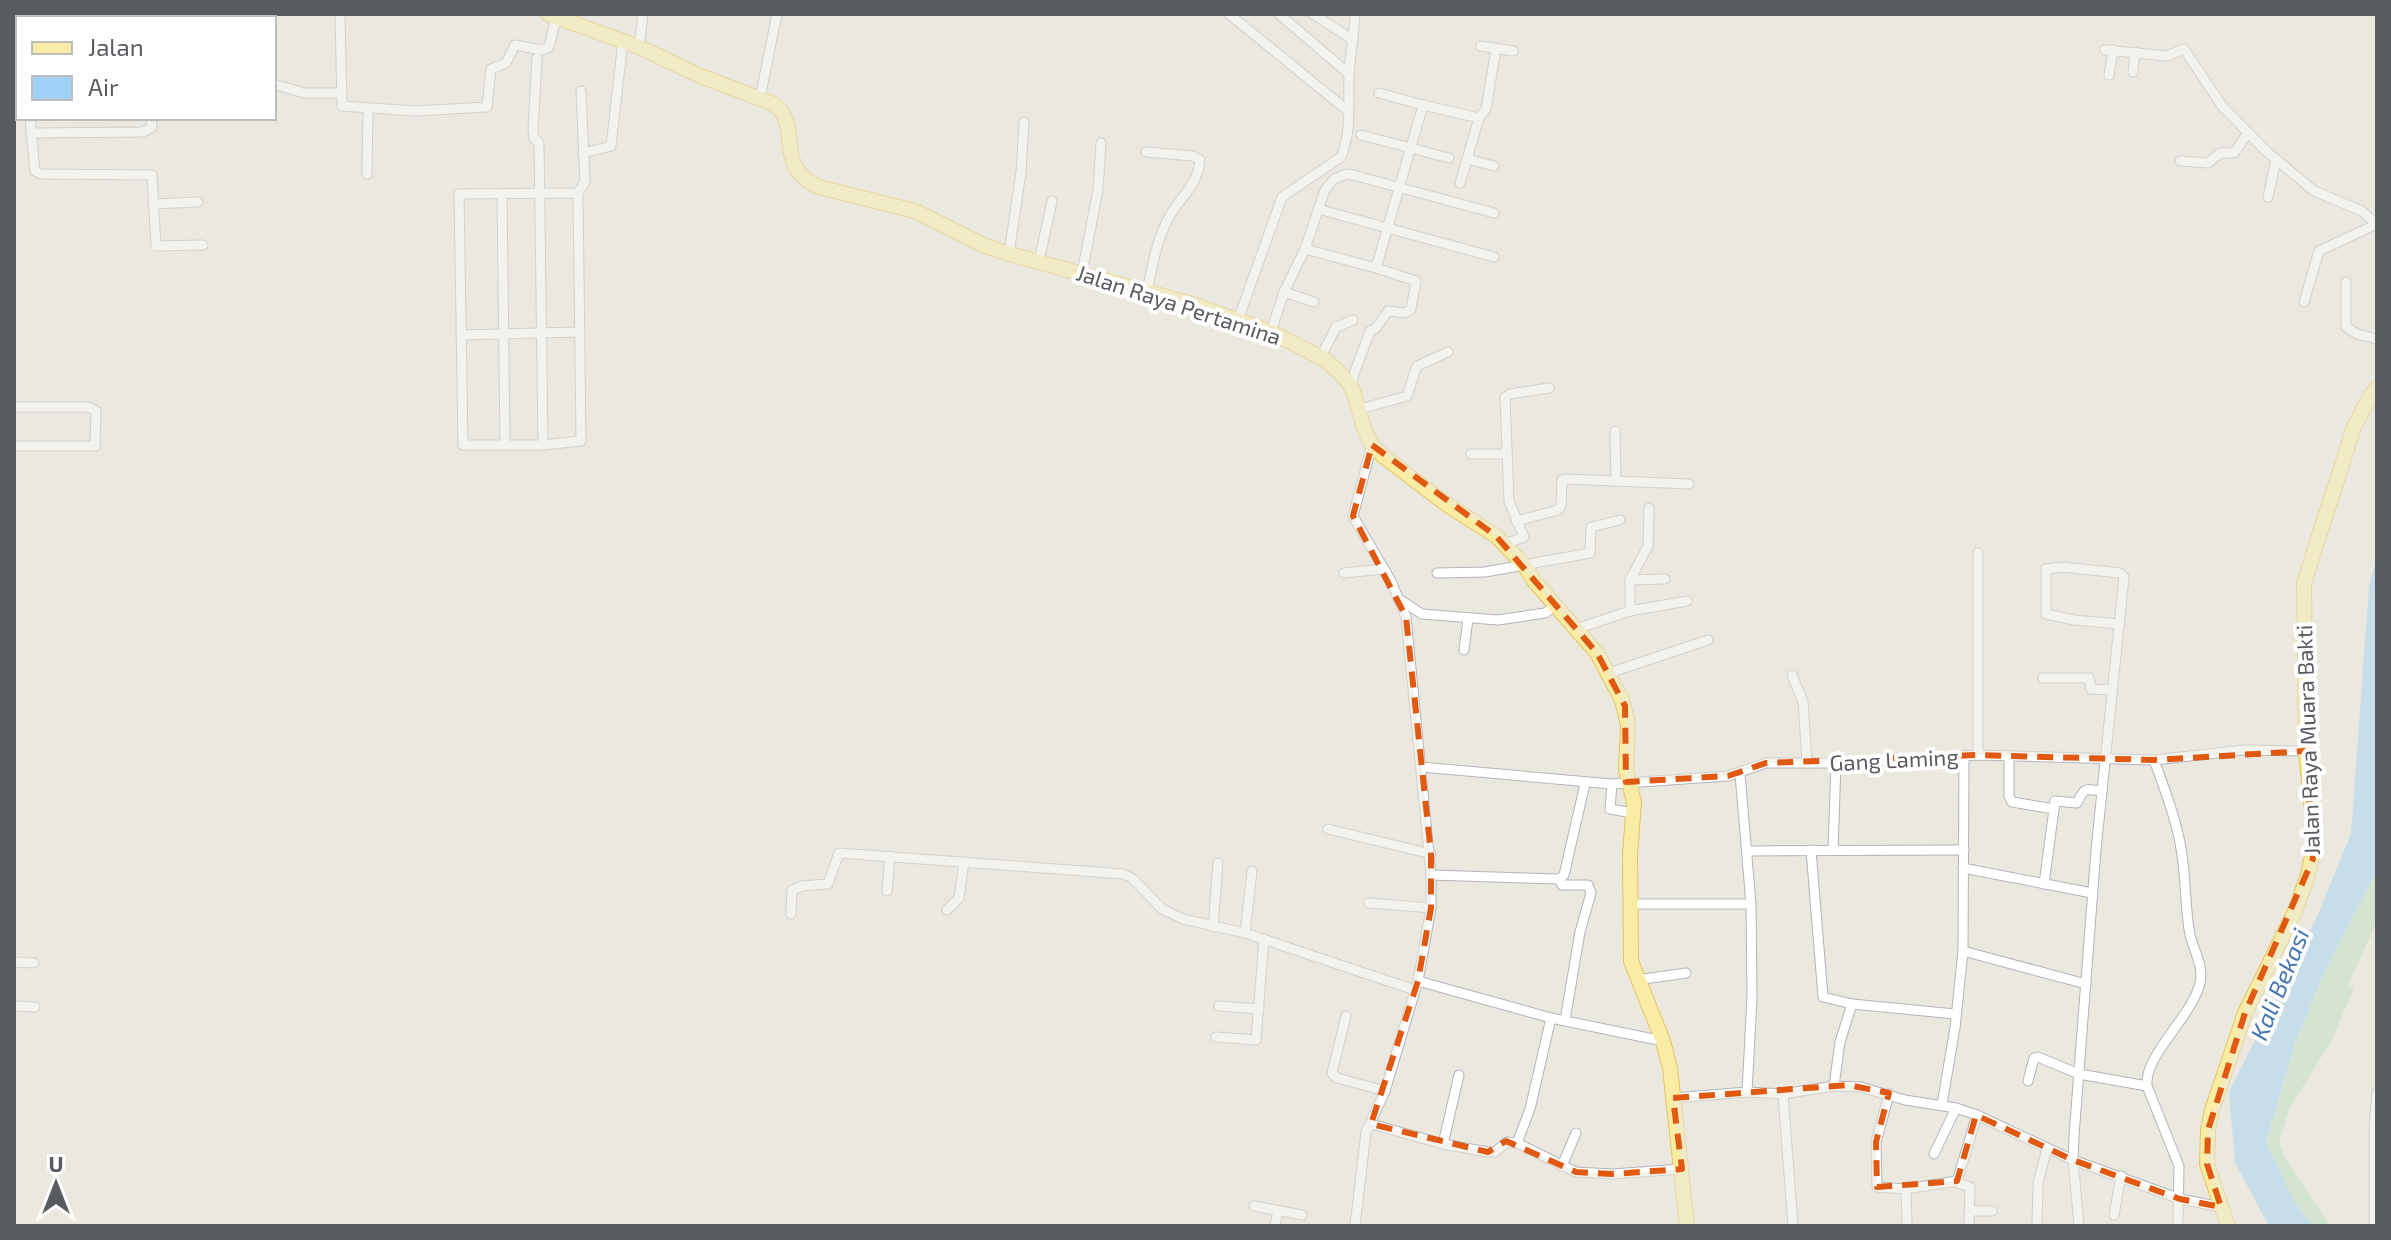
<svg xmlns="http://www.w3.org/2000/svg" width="2391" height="1240" font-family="'Exo 2',sans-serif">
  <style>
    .green { fill: #bde1be }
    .water { fill: #a1d1f8 }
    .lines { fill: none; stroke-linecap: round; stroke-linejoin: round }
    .minor-casing { stroke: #b2b5ba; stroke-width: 11 }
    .primary-casing { stroke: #e6c35d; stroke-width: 16 }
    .minor { stroke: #fff; stroke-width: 9 }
    .primary { stroke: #f9eda6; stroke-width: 14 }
    .marked { fill: none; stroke: #e15910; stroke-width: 6; stroke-dasharray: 16 10; stroke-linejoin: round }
    .labels { text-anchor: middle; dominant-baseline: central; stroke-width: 8; stroke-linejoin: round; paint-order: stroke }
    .street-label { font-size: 22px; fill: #585b60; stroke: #fff }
    .water-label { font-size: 24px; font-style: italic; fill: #4477b1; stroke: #fff }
  </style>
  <rect width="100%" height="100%" fill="#eae8df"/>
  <path class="green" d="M2377 870V922L2348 984 2354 988 2332 1040 2290 1107 2279 1142 2285 1158 2330 1226H2313L2294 1201 2266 1144 2294 1046 2324 973Z"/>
  <path class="water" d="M2377 557V870L2324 973 2294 1046 2266 1143 2294 1201 2313 1226H2269L2235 1163 2229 1092 2316 919 2351 834 2369 587Z"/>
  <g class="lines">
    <g class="minor-casing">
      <g id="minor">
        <path d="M340 14 342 106 415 111 487 107 491 69 506 63 515 45 542 50 549 47 557 14"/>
        <path d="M1229 14 1348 111"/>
        <path d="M1279 14 1349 74"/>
        <path d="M1313 14 1353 40"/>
        <path d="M142 18V14"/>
        <path d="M174 18V14"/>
        <path d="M1481 46 1513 51"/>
        <path d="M639 47 643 14"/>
        <path d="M2105 50 2167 56 2184 49 2222 106 2266 151 2314 191 2362 211 2377 225"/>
        <path d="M537 58 533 129 534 138 539 143 543 445"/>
        <path d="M2133 72 2135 52"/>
        <path d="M2109 75 2113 50"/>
        <path d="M274 84 304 93H340"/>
        <path d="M14 91 18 90"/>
        <path d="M1379 93 1423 105"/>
        <path d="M760 98 777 14"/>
        <path d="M30 118 35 171 41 174 152 175 156 246 203 245"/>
        <path d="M31 133 143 132 152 127 151 118"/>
        <path d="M1361 135 1449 158"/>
        <path d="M1146 152 1193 156 1200 160C1198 186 1179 198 1168 219 1156 242 1152 267 1147 292"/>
        <path d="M583 153 611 146 623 41"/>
        <path d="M1467 159 1494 166"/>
        <path d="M2180 161 2208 163 2220 153H2234L2248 133"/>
        <path d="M367 174 368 109"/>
        <path d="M1460 183 1479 118"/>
        <path d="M578 193 459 194 463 445H543L581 441 578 193 585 182 581 91"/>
        <path d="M502 194 505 445"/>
        <path d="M2268 197 2276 159"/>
        <path d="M153 204 198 202"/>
        <path d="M1318 209 1494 257"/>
        <path d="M1305 249 1376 268"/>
        <path d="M1009 254 1021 172 1024 122"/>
        <path d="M1039 261 1052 201"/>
        <path d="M1082 273 1098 190 1101 143"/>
        <path d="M2346 282V327L2357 334 2377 339"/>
        <path d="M1284 292 1314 302"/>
        <path d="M2304 302 2319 251 2377 224"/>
        <path d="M1238 320 1282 197 1341 157C1352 131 1348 104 1349 76 1350 56 1354 35 1355 14"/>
        <path d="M1271 332 1284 292 1305 249 1325 190 1334 179 1347 174 1353 175 1494 213"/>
        <path d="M461 335 580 332"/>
        <path d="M1321 357 1336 327 1353 320"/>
        <path d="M1350 385 1370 331 1376 328 1388 311 1405 313 1411 309 1416 281 1376 268 1423 105 1479 118 1486 109 1496 49"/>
        <path d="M14 407H88L96 411 95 446H14"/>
        <path d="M1360 409 1407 396 1417 366 1448 352"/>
        <path d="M1615 431 1616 481"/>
        <path d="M1471 454H1507"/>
        <path d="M1516 521 1558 510 1561 506 1562 480 1565 479 1689 484"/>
        <path d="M1504 544 1524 537 1509 501 1505 397 1510 394 1549 388"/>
        <path d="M1344 573 1383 569"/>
        <path d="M1437 573 1485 572 1590 553 1591 527 1620 520"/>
        <path d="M1630 580 1665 579"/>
        <path d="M1402 601 1422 614 1498 620 1545 613 1555 606"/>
        <path d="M1630 611V580L1648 546 1649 508"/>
        <path d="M1576 629 1630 611 1687 601"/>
        <path d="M1464 650 1468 619"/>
        <path d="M1609 673 1708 640"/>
        <path d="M1792 675 1803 702 1807 763"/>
        <path d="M2043 678H2089L2091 689 2111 690"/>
        <path d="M1978 755V553"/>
        <path d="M2009 756V796L2012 802 2054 809 2055 801 2077 803C2085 787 2083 789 2102 791"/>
        <path d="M2154 760C2165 790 2178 824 2182 855 2186 881 2185 909 2190 935 2194 951 2204 967 2200 983 2192 1017 2144 1055 2147 1086L2179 1166 2178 1226"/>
        <path d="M1421 767 1612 784 1728 776 1766 763H1836L1978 755 2154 760 2244 750 2306 751"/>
        <path d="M1740 774 1751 904 1752 998 1747 1092"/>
        <path d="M1612 784 1610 809 1633 813"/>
        <path d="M1328 829 1431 854"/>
        <path d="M1811 850 1823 997 1852 1004 1955 1014"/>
        <path d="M1833 850 1836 763"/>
        <path d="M1747 851 1964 850"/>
        <path d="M1963 868 2092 893"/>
        <path d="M1431 875 1559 879 1564 875 1585 784"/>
        <path d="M1559 879 1562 885H1588L1591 893 1580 932 1565 1020"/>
        <path d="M2044 884 2054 809"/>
        <path d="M887 891 890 856"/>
        <path d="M1369 903 1431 908"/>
        <path d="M1629 904H1751"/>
        <path d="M947 910 959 898 964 862"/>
        <path d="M791 914 792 890 802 886 828 884 839 853 1123 874 1132 878 1162 909 1183 919 1245 933 1415 990"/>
        <path d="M1213 927 1218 863"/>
        <path d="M1245 933 1252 871"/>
        <path d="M1963 951 2086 984"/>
        <path d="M14 962 34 963"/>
        <path d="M1637 980 1686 973"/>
        <path d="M1418 981 1551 1018 1663 1041"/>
        <path d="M14 1006 35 1007"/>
        <path d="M1219 1006 1259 1009"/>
        <path d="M1346 1016 1332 1073 1337 1078 1385 1091"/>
        <path d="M1216 1037 1256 1040 1264 939"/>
        <path d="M2028 1081 2034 1058 2038 1057 2079 1074 2147 1086"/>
        <path d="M1834 1086 1840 1042 1852 1004"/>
        <path d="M1783 1094 1793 1226"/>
        <path d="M1889 1094 1876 1142 1877 1187 1906 1189 1957 1181 1977 1115"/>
        <path d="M1673 1098 1747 1092 1783 1094 1834 1086 1861 1087 1905 1100 1956 1108 1977 1115 2073 1160 2180 1199 2221 1207"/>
        <path d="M1942 1104 1955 1028 1963 951 1964 756"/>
        <path d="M1371 1124 1443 1144 1488 1152H1495L1507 1142 1517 1143 1576 1172 1612 1174 1682 1169"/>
        <path d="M1517 1143 1530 1109 1551 1018"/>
        <path d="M1443 1144 1459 1075"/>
        <path d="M1934 1154 1956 1108"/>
        <path d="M1562 1166 1576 1133"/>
        <path d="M1955 1182 1970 1187 1969 1226"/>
        <path d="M1906 1189 1907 1226"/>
        <path d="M1254 1206 1302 1215"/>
        <path d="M1969 1211H1992"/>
        <path d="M2114 1215 2121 1176"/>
        <path d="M1275 1226 1278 1211"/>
        <path d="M1355 1226 1366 1132 1385 1091 1418 981 1431 908V875L1406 617 1391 581 1353 516 1372 445"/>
        <path d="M2037 1226 2038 1183 2047 1148"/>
        <path d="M2079 1226 2073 1160 2074 1136 2096 850 2124 577 2120 573 2062 567 2046 569V614L2074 620 2120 624"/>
        <path d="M2374 1226V1128L2377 1092"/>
      </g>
    </g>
    <g class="primary-casing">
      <g id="primary">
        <path d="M548 14 639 47 698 75 774 104C803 126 772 166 819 187L915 211 983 245 1006 253 1192 304 1271 332 1326 360 1347 380 1353 391 1365 431 1372 445 1383 456 1446 504 1496 536 1524 565 1534 581 1597 653 1622 700 1628 724 1626 770 1634 802 1630 854 1631 961 1663 1041 1670 1068 1687 1226"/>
        <path d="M2228 1226 2207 1164 2208 1130 2212 1110 2245 1013 2296 909 2308 875 2315 842 2306 751 2304 583 2354 427 2368 400 2377 387"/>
      </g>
    </g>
    <use href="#minor" class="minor"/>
    <use href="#primary" class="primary"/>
  </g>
  <path d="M0 0H2391V1240H0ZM1372 445 1496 536 1597 653 1625 706 1626 782 1728 776 1766 763 1978 755 2154 760 2306 751 2313 859 2245 1013 2208 1130 2207 1164 2221 1207 2180 1199 2073 1160 1976 1115 1957 1181 1877 1187 1876 1142 1889 1093 1848 1085 1673 1098 1682 1169 1612 1174 1576 1172 1506 1141 1488 1152 1371 1124 1418 981 1431 908V854L1406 617 1353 516Z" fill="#eae8df" fill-opacity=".55" fill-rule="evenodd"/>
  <path class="marked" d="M1372 445 1496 536 1597 653 1625 706 1626 782 1728 776 1766 763 1978 755 2154 760 2306 751 2313 859 2245 1013 2208 1130 2207 1164 2221 1207 2180 1199 2073 1160 1976 1115 1957 1181 1877 1187 1876 1142 1889 1093 1848 1085 1673 1098 1682 1169 1612 1174 1576 1172 1506 1141 1488 1152 1371 1124 1418 981 1431 908V854L1406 617 1353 516Z"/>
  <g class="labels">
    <g class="street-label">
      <text transform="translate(1179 304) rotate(18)">Jalan Raya Pertamina</text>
      <text transform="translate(2307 740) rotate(-92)">Jalan Raya Muara Bakti</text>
      <text transform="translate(1894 759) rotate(-3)">Gang Laming</text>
    </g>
    <g class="water-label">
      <text transform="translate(2279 984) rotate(-68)">Kali Bekasi</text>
    </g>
  </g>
  <rect width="2391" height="1240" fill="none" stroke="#585b60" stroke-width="32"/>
  <rect x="16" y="16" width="260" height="104" fill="#ffffff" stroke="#bcbdbf" stroke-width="2"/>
  <rect x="32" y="42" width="40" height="12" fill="#f9eda6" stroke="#bcbdbf" stroke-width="2"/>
  <text x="88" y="56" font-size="24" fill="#585b60">Jalan</text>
  <rect x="32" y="76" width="40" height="24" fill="#a1d1f8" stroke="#bcbdbf" stroke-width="2"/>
  <text x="88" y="96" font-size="24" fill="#585b60">Air</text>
  <g transform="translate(56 1184)" stroke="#ffffff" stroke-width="6" paint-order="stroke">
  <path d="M0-6L14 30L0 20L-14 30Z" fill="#585b60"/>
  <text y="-12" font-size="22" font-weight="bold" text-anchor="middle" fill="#585b60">U</text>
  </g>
</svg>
